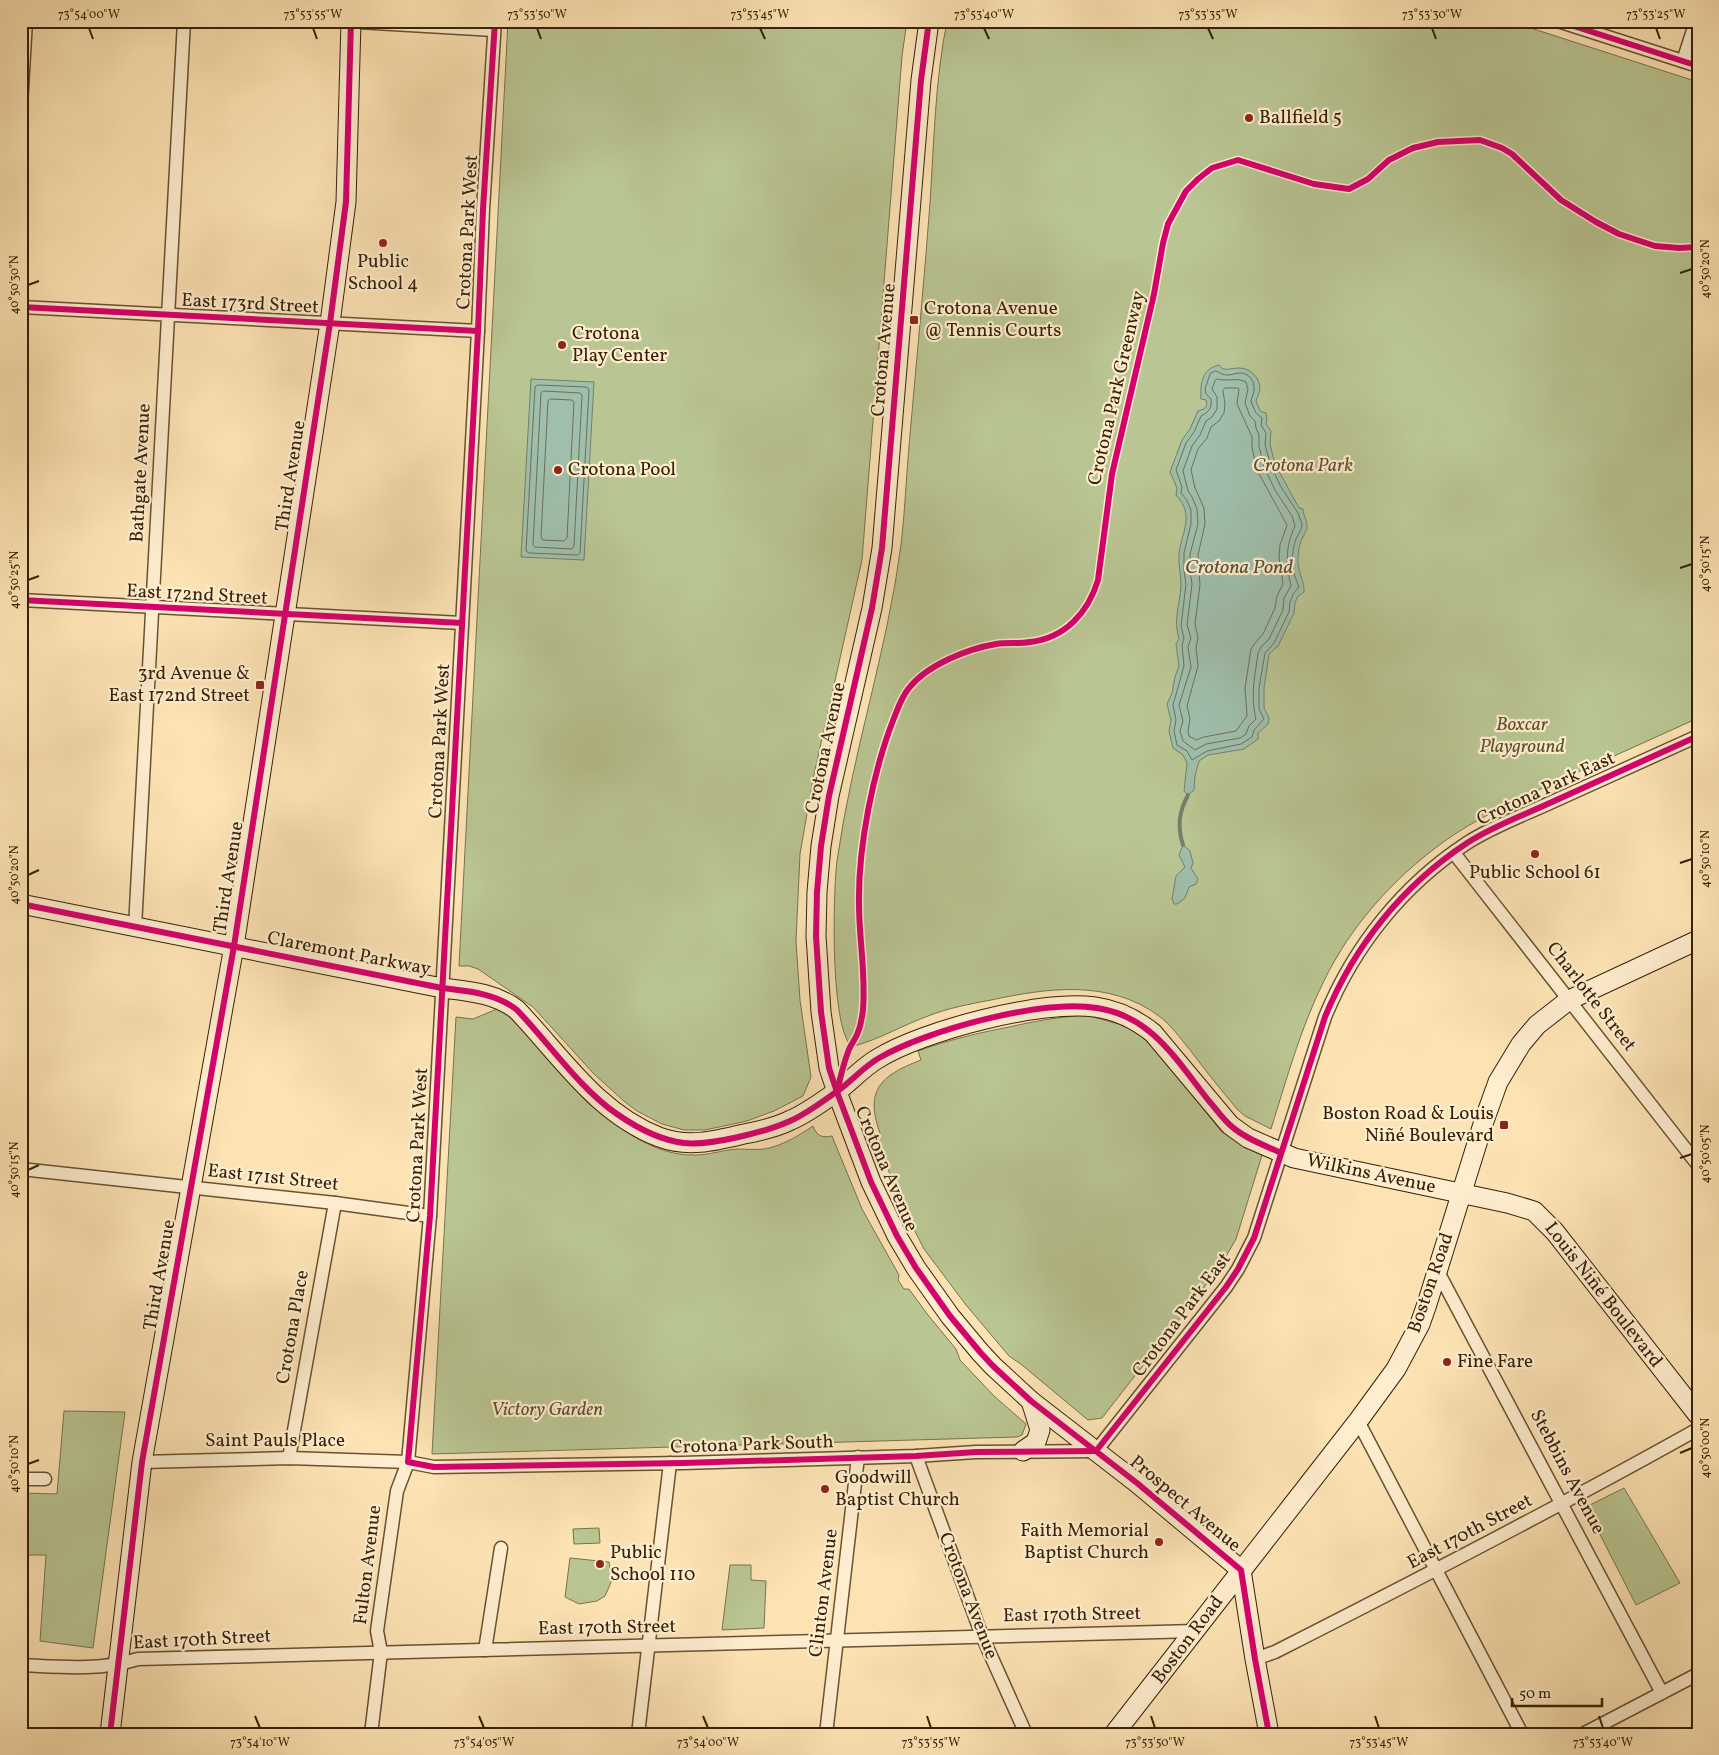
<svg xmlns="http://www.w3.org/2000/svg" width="1719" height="1755" font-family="Vollkorn,serif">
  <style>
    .green { fill: #b9c592; stroke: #78734c }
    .water { fill: #9fbeab; stroke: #757f69 }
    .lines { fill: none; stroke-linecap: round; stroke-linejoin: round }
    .shore { stroke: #6b7058; stroke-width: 1 }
    .stream { stroke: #757f69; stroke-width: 4 }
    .street-casing { stroke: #685232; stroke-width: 15 }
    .secondary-casing { stroke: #372106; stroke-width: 21 }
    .street { stroke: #feedce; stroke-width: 12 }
    .secondary { stroke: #feedce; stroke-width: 19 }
    .cycleway-casing { stroke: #feedce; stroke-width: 9 }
    .cycleway { stroke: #d6006c; stroke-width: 6 }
    .ticks { fill: none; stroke: #372106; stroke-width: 2 }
    .poi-dot { fill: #8f2418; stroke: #feedce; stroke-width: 2 }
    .labels { text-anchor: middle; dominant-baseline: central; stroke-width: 4.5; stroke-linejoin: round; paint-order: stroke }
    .poi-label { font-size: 19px; fill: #372106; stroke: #feedce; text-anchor: start }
    .street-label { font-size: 19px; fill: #372106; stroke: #feedce }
    .park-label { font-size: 19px; font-style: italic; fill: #5e5230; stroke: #feedce }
    .water-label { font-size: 20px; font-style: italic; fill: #565038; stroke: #feedce }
    .neatline { fill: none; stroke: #372106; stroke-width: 2 }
    .ticks-label { font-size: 12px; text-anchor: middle; fill: #372106 }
  </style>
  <rect width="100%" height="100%" fill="#fde3b4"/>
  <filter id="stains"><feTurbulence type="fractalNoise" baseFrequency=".004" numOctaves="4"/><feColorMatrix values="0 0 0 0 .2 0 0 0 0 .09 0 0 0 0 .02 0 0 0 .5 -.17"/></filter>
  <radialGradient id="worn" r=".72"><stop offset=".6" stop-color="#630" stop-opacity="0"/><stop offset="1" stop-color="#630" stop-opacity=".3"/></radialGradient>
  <g class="green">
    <path d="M508 21H907L902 56 862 560 813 779 800 854 796 941 800 1000 811 1077 803 1096 774 1111 747 1121 705 1130H684L662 1124 637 1111 625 1102 594 1074 533 1007 478 969 469 966H459Z"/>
    <path d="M947 21H1509L1698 82V718C1656 737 1615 756 1573 774 1533 793 1492 810 1455 834 1410 864 1370 904 1341 950 1307 1005 1290 1068 1271 1129L1245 1116 1237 1109C1221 1090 1205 1070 1190 1050 1180 1038 1171 1025 1159 1016 1109 979 1047 988 991 1000 970 1004 948 1008 928 1016 903 1025 880 1039 854 1046H851C830 1024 833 893 837 861 852 754 887 652 901 545 905 512 906 479 909 446 916 365 924 284 930 203 934 143 935 80 947 21Z"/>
    <path d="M497 1009 506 1011 587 1102C618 1127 653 1156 695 1155 709 1155 723 1150 737 1149 746 1149 756 1150 764 1149 782 1146 798 1136 813 1126 817 1136 821 1138 832 1136L862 1209 899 1275 898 1280 904 1289H909L928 1315 956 1349 960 1360 994 1396 1026 1424 1022 1435 1017 1437 432 1454 456 1017 473 1019Z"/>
    <path d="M1086 1015 1129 1027 1147 1039 1221 1131 1237 1142 1263 1152 1236 1239 1219 1268 1102 1418 1088 1420 1022 1365 1009 1356 966 1305 924 1249 897 1196 878 1138 881 1136C864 1091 879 1076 921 1060L918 1051C948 1040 978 1033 1009 1027 1035 1021 1059 1017 1086 1015Z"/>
    <path d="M64 1411 125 1412 93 1648 40 1641 46 1555H21V1493L57 1494Z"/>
    <path d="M1624 1488 1680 1583 1636 1605 1586 1507Z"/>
    <path d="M599 1528 600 1543 574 1544 573 1529Z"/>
    <path d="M570 1558 609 1562 612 1580 605 1596 597 1601 579 1604 565 1597Z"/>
    <path d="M730 1565H751V1580L766 1581 764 1628 722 1630Z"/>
  </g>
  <g class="water">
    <path d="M1219 365 1223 369C1229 370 1233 368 1239 368 1250 368 1260 377 1260 389 1260 392 1257 397 1256 401L1260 411 1266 413 1267 420 1266 424 1271 431 1270 444 1275 464 1299 508 1303 509C1303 516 1308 522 1307 528 1306 532 1306 530 1304 535 1299 543 1298 552 1298 562 1298 572 1305 582 1304 592L1298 596 1295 603 1294 613 1278 646 1269 654 1264 688V708L1269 718 1268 724 1258 733V739L1244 749 1208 755 1199 761 1195 776 1194 790 1188 795 1184 791 1187 763 1183 755 1173 748 1169 731 1171 720 1167 704 1172 693 1175 677 1179 666 1176 644 1179 639C1173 618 1180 605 1181 585 1181 574 1178 564 1179 554 1182 530 1195 516 1176 495L1177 488 1170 472 1182 440 1190 429 1198 411 1204 409 1207 405 1206 400 1201 399C1200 383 1202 369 1219 365Z"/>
    <path d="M531 379 594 382 584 560 521 557Z"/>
    <path d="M1183 845 1190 851 1193 863 1191 868 1198 879 1196 884 1189 887 1185 898 1177 904H1174L1172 899 1176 876 1185 867 1179 855Z"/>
  </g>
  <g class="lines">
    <g class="shore">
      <path d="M1216 371C1220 373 1223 375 1228 375 1232 375 1236 373 1240 373 1249 373 1255 381 1254 390 1254 394 1251 398 1251 402L1256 413 1262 418 1261 425 1266 433 1265 445 1271 466 1281 487 1298 513 1302 524C1302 530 1298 534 1296 539 1290 555 1292 572 1299 587L1293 594 1290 602 1289 612 1274 643 1265 653 1259 688V709L1264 719 1254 730 1252 737 1241 744 1207 751 1192 760 1187 751 1177 745 1174 731 1176 720 1173 705 1184 666 1182 645 1184 638 1181 626 1186 584 1184 571V553L1191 524V510L1186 499 1181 493 1182 487 1176 470 1186 443 1194 432 1201 416C1209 412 1212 408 1211 399L1206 394 1205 389 1210 374Z"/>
      <path d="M1217 379C1227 382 1237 377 1246 382L1248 389 1245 403 1250 416 1255 421 1256 428 1259 435V446L1264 467 1275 490 1292 516 1295 526C1285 547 1286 564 1291 586L1284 598 1283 610 1269 639 1261 647 1258 653C1255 677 1250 695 1256 719L1249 726 1246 734 1240 738 1206 744 1195 750 1183 741 1180 731 1183 721 1179 705 1191 667 1188 647 1191 638 1187 625 1192 584 1190 571V554L1198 524 1197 509 1192 497 1188 491 1183 471 1192 446 1200 435 1206 421 1212 417 1217 409V397L1212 389 1215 381Z"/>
      <path d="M538 385 586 387 589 389 580 553 578 555 529 553 526 551 535 387Z"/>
      <path d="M1225 388H1237L1239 389 1237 404 1252 437V447L1257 470 1287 525 1280 545 1279 557 1283 584 1277 596 1275 608 1263 634 1255 643 1251 649 1245 688 1247 716 1236 731 1204 737 1196 740 1189 736 1188 731 1190 719 1187 706 1198 666 1196 648 1198 638 1195 624 1200 585 1198 555 1205 524 1204 508 1195 488 1191 470 1198 449 1207 438 1211 427 1219 421 1224 413 1225 404 1223 391Z"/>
      <path d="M544 391 580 393 582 395 574 546 572 549 535 547 533 545 541 393Z"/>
      <path d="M551 399 572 400 574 402 567 538 564 541 543 540 541 537 548 401Z"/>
    </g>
    <path class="stream" d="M1183 845C1177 826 1179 812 1188 795"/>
    <g class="street-casing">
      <g id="street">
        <path d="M341 21 494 30"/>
        <path d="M1558 21 1698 66"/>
        <path d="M1683 61 1696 21"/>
        <path d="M21 105 26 21"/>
        <path d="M21 307 478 331"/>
        <path d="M21 600 462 623"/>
        <path d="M1454 853 1698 1165"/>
        <path d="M135 927 184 21"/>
        <path d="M21 1169 335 1203 430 1216"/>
        <path d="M1437 1270 1662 1693"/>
        <path d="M1358 1421 1522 1734"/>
        <path d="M916 1456 982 1636 1026 1734"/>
        <path d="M289 1458 335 1203"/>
        <path d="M142 1462 289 1458 408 1462 434 1467 683 1463 916 1456 976 1452 1096 1451 1226 1287 1238 1269 1254 1238 1325 1017C1354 946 1403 885 1467 843 1493 826 1524 815 1552 802 1601 780 1649 758 1698 736"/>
        <path d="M21 1479H45"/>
        <path d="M485 1650 501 1548"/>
        <path d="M1255 1659 1275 1652C1417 1580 1559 1507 1698 1429"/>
        <path d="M21 1665C62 1667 99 1671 138 1659L1196 1631"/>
        <path d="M371 1734 381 1652 377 1631 397 1491 408 1462 430 1216 478 331 483 209 495 21"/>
        <path d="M638 1734 670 1463"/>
        <path d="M826 1734 858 1457"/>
        <path d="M1583 1734 1698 1674"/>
      </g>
    </g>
    <g class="secondary-casing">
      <g id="secondary">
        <path d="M929 21 921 80 882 548 872 608 829 796 821 846 817 892 816 936 821 1012 829 1068 837 1092 871 1182 897 1236 916 1268 950 1316 980 1352 993 1366 1031 1401 1137 1483 1241 1570 1255 1659 1269 1734"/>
        <path d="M21 904 442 988C467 991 496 993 517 1010 561 1056 597 1113 659 1137 688 1148 715 1141 744 1134 760 1131 777 1127 791 1120 807 1113 822 1102 836 1092 850 1082 862 1068 877 1059 924 1030 1041 1000 1095 1007 1116 1010 1137 1020 1153 1033L1230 1125 1248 1138 1294 1158 1507 1203 1534 1211 1555 1232 1698 1415"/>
        <path d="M1023 1451 1036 1442 1040 1430 1031 1401"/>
        <path d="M110 1734 142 1462 234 946 330 323 346 202 351 21"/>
        <path d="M1114 1734 1358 1421 1396 1369 1420 1324 1427 1304 1484 1121 1498 1082 1521 1044 1537 1025 1569 1000 1698 940"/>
      </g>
    </g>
    <use href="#street" class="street"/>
    <use href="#secondary" class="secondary"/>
    <g class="cycleway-casing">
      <g id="cycleway">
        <path d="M495 21 483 209 478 331 430 1216 408 1462 434 1467 683 1463 916 1456 976 1452 1096 1451"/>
        <path d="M929 21 921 80 882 548 872 608 829 796 821 846 817 892 816 936 821 1012 829 1068 837 1092 871 1182 897 1236 916 1268 950 1316 980 1352 993 1366 1031 1401 1137 1483 1241 1570 1255 1659 1269 1734"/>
        <path d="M1558 21 1698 66"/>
        <path d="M21 307 478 331"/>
        <path d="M21 600 462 623"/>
        <path d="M21 904 442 988C467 991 496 993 517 1010 548 1042 581 1090 617 1114 637 1128 660 1140 684 1143 709 1146 766 1132 790 1121 806 1114 822 1102 836 1092 851 1082 863 1067 879 1058 927 1030 1042 999 1097 1008 1152 1016 1177 1061 1209 1101 1216 1109 1222 1118 1230 1125 1244 1138 1264 1145 1281 1153"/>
        <path d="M837 1092C840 1079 843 1065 848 1052 850 1045 856 1039 858 1032 861 1025 862 1017 863 1010 866 974 859 939 859 904 858 847 873 771 894 718 898 708 902 696 909 688 927 665 967 649 996 644 1007 642 1018 644 1030 642 1065 638 1088 613 1098 580L1112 474 1154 294 1163 243 1168 224 1186 191 1198 179 1212 168 1238 160 1314 184 1349 189 1368 179 1389 160 1413 148 1438 142 1480 140 1502 148 1512 154 1561 200 1596 222 1619 234 1655 246 1679 248 1698 247"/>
        <path d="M1096 1451 1226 1287 1238 1269 1254 1238 1325 1017C1354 946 1403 885 1467 843 1493 826 1524 815 1552 802 1601 780 1649 758 1698 736"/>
        <path d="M110 1734 142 1462 234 946 330 323 346 202 351 21"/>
      </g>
    </g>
    <use href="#cycleway" class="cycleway"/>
  </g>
  <path class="ticks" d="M89 28 93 39M313 28 317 39M537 28 541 39M760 28 765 39M984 28 989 39M1208 28 1213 39M1432 28 1436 39M1656 28 1660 39M1680 273 1692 269M28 285 39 281M1680 568 1692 564M28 580 39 576M1680 863 1692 859M28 875 39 870M1680 1158 1692 1154M28 1170 39 1165M1680 1453 1692 1448M28 1464 39 1460M255 1716 260 1728M479 1716 484 1728M703 1716 708 1728M927 1716 931 1728M1151 1716 1155 1728M1375 1716 1379 1728M1599 1716 1603 1728"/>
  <g class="poi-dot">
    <circle cx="1249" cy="118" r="5"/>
    <circle cx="383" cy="243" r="5"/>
    <rect x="909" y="315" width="10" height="10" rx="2.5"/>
    <circle cx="562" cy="345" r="5"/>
    <circle cx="558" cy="470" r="5"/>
    <rect x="255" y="680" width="10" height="10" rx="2.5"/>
    <circle cx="1535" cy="854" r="5"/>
    <rect x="1499" y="1120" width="10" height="10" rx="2.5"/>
    <circle cx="1447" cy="1362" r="5"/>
    <circle cx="825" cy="1489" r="5"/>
    <circle cx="1159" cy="1542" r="5"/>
    <circle cx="600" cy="1564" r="5"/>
  </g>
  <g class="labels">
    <g class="poi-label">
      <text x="1259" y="118">Ballfield 5</text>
      <text x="383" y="262" text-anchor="middle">Public<tspan x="383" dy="22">School 4</tspan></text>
      <text x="924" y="309">Crotona Avenue<tspan x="924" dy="22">@ Tennis Courts</tspan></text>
      <text x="572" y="334">Crotona<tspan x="572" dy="22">Play Center</tspan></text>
      <text x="568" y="470">Crotona Pool</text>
      <text x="250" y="674" text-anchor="end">3rd Avenue &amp;<tspan x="250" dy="22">East 172nd Street</tspan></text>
      <text x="1535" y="873" text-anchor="middle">Public School 61</text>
      <text x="1494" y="1114" text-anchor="end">Boston Road &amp; Louis<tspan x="1494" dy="22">Niñé Boulevard</tspan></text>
      <text x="1457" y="1362">Fine Fare</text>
      <text x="835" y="1478">Goodwill<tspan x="835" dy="22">Baptist Church</tspan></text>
      <text x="1149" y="1531" text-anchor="end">Faith Memorial<tspan x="1149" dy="22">Baptist Church</tspan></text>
      <text x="610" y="1553">Public<tspan x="610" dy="22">School 110</tspan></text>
    </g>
    <g class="street-label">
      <text transform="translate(468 232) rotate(-87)">Crotona Park West</text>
      <text transform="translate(250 304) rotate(3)">East 173rd Street</text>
      <text transform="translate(884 350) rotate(-85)">Crotona Avenue</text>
      <text transform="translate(1117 388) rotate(-77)">Crotona Park Greenway</text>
      <text transform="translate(141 473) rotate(-87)">Bathgate Avenue</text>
      <text transform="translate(291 476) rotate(-81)">Third Avenue</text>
      <text transform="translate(197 595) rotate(3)">East 172nd Street</text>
      <text transform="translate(440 741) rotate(-87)">Crotona Park West</text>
      <text transform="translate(826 748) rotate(-78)">Crotona Avenue</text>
      <text transform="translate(1546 789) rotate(-25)">Crotona Park East</text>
      <text transform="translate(229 877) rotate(-81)">Third Avenue</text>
      <text transform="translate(349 954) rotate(11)">Claremont Parkway</text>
      <text transform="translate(1591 997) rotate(52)">Charlotte Street</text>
      <text transform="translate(418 1145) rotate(-87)">Crotona Park West</text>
      <text transform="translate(886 1169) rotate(67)">Crotona Avenue</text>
      <text transform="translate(1371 1174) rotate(12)">Wilkins Avenue</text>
      <text transform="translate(273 1178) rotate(6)">East 171st Street</text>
      <text transform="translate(160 1275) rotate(-80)">Third Avenue</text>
      <text transform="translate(1431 1283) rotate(-71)">Boston Road</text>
      <text transform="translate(1603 1295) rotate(52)">Louis Niñé Boulevard</text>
      <text transform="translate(1182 1315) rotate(-53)">Crotona Park East</text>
      <text transform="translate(293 1327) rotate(-80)">Crotona Place</text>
      <text x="275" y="1441">Saint Pauls Place</text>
      <text transform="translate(752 1445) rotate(-2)">Crotona Park South</text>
      <text transform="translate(1567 1472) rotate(62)">Stebbins Avenue</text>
      <text transform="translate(1185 1504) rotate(40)">Prospect Avenue</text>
      <text transform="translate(1470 1532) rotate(-28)">East 170th Street</text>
      <text transform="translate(368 1565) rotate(-83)">Fulton Avenue</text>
      <text transform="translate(824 1593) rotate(-83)">Clinton Avenue</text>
      <text transform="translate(968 1596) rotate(69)">Crotona Avenue</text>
      <text transform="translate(1072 1615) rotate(-1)">East 170th Street</text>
      <text transform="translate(607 1628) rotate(-1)">East 170th Street</text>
      <text transform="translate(202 1640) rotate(-3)">East 170th Street</text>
      <text transform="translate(1188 1640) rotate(-53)">Boston Road</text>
    </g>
    <g class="park-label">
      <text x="1303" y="466">Crotona Park</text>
      <text x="1522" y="725">Boxcar<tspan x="1522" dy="22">Playground</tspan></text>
      <text x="547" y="1410">Victory Garden</text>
    </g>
    <g class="water-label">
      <text x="1239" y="568">Crotona Pond</text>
    </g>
  </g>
  <rect width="1719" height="1755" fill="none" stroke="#fde3b4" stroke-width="55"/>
  <path d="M1512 1698v8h90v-8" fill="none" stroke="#372106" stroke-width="2.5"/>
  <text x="1519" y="1698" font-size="15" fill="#372106" stroke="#feedce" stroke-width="4" paint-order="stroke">50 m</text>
  <rect x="28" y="28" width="1664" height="1700" class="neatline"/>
  <g class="ticks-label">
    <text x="89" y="18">73°54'00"W</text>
    <text x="313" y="18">73°53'55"W</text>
    <text x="537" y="18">73°53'50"W</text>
    <text x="760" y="18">73°53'45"W</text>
    <text x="984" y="18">73°53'40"W</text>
    <text x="1208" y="18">73°53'35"W</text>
    <text x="1432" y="18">73°53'30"W</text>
    <text x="1656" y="18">73°53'25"W</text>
    <text transform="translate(1705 269) rotate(-90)" y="4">40°50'20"N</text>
    <text transform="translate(14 285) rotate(-90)" y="4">40°50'30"N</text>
    <text transform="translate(1705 564) rotate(-90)" y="4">40°50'15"N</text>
    <text transform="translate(14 580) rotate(-90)" y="4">40°50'25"N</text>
    <text transform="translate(1705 859) rotate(-90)" y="4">40°50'10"N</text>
    <text transform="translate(14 875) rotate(-90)" y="4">40°50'20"N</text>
    <text transform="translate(1705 1154) rotate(-90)" y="4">40°50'05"N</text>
    <text transform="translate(14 1170) rotate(-90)" y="4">40°50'15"N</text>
    <text transform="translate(1705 1448) rotate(-90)" y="4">40°50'00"N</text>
    <text transform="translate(14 1464) rotate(-90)" y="4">40°50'10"N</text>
    <text x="260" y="1746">73°54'10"W</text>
    <text x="484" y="1746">73°54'05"W</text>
    <text x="708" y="1746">73°54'00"W</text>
    <text x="931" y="1746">73°53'55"W</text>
    <text x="1155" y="1746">73°53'50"W</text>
    <text x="1379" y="1746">73°53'45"W</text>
    <text x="1603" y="1746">73°53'40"W</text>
  </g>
  <rect width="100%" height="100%" filter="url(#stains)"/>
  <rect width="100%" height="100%" fill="url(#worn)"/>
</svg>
